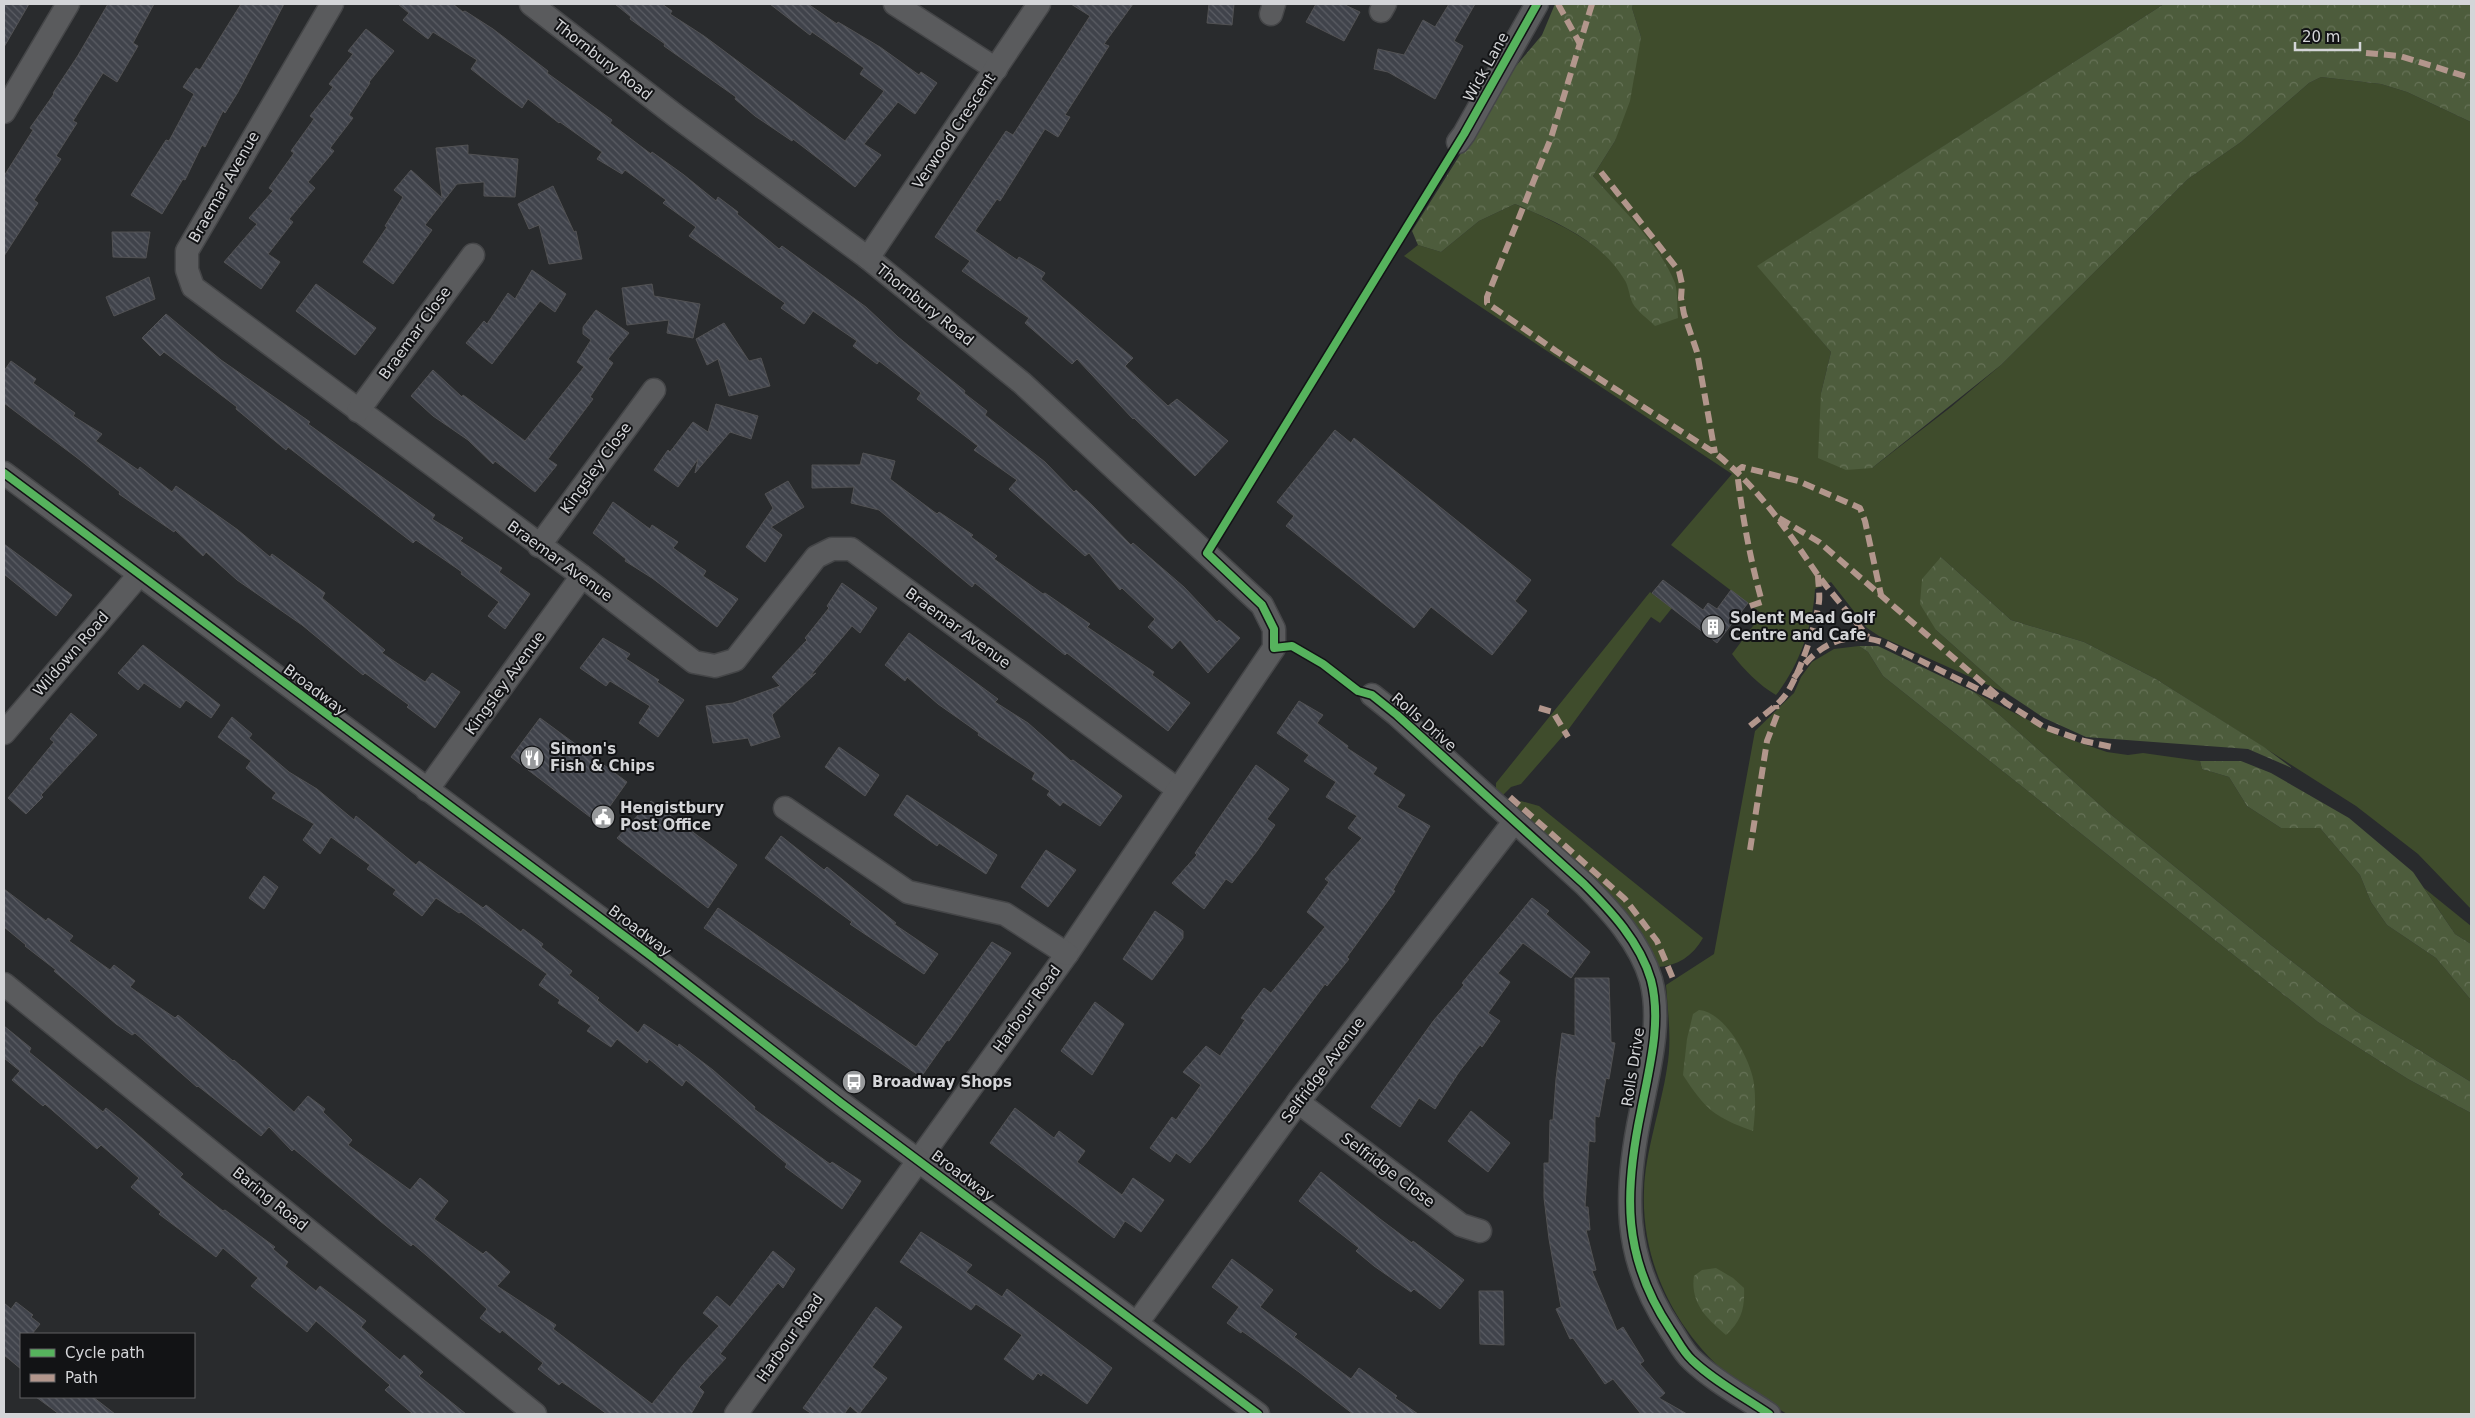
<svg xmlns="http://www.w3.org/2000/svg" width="2475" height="1418" font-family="'DejaVu Sans',sans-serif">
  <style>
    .grass { fill: #3f4c2c }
    .forest { fill: url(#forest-crowns) }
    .building { fill: url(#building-back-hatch); stroke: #525254 }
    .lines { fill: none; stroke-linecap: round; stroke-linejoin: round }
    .street-casing { stroke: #454648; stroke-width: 25 }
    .street { stroke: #5a5b5d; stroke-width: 22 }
    .quiet { stroke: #b2968c; stroke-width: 6; stroke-dasharray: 12 6; stroke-linecap: butt }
    .cycleway-casing { stroke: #121315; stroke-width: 11 }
    .cycleway { stroke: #56b35d; stroke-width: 8 }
    .labels { text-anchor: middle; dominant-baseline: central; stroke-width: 4; stroke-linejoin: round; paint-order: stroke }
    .street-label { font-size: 15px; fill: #d4d5d8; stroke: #121315 }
    .poi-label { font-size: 15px; font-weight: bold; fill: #d4d5d8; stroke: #121315; text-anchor: start }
  </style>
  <defs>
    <pattern id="forest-crowns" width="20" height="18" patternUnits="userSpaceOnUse" patternTransform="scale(1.25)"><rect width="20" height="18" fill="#4d5c3c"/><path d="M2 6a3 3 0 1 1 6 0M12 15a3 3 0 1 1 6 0" fill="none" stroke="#667257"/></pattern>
    <pattern id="building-back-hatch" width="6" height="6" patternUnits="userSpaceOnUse" patternTransform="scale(1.25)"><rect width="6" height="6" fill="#40434b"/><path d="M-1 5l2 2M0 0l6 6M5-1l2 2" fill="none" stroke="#5b5d64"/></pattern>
  </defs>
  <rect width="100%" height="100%" fill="#292b2d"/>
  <g class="grass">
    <path d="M1633 4H2164L1758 266 1831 352 1821 393 1872 468 1951 407 2001 365 2188 179 2241 142 2309 83 2321 77 2381 84 2407 92 2471 122V909L2418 854 2356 806 2156 679 2084 642 2011 620 1941 557 1936 630 2008 694 1879 636 1867 628 1831 582 1815 589C1813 626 1799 666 1776 695 1759 685 1744 670 1732 654L1762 614 1671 545 1732 474 1404 256 1418 245 1441 252 1479 221 1515 204C1551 220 1605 243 1625 279 1629 287 1631 297 1634 305L1630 218 1593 176 1615 141 1641 37 1632 8Z"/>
    <path d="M1650 592 1672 608 1660 623 1651 617 1568 730 1521 784 1511 787 1500 798 1496 789V783Z"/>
    <path d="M1859 646 1868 652 1883 676 2318 1022 2408 1079 2471 1113V1414H1787C1769 1403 1750 1392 1733 1379 1677 1334 1641 1264 1644 1191 1645 1152 1661 1108 1667 1068 1672 1041 1668 1013 1666 985L1714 954 1755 731 1794 693 1801 677 1812 662 1834 649Z"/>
    <path d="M1974 692 2057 735 2107 752 2128 755 2143 753 2200 761 2202 769 2229 777 2247 806 2281 828H2320L2360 875 2371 902 2387 925 2436 958 2471 1000V1082L2356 1011 2271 945 2109 813Z"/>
    <path d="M1521 801 1539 806 1703 938C1693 956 1677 966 1658 967L1640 932 1618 903 1511 806Z"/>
    <path d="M2424 888 2471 926V944L2455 934Z"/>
  </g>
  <g class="forest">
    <path d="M1555 4H1633L1632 8 1641 37 1630 101 1615 141 1593 176C1620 207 1660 245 1675 283 1678 293 1677 307 1678 318L1655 326C1648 319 1638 312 1633 304 1629 296 1629 286 1624 279 1601 240 1554 221 1515 204L1479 221 1441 252 1418 245 1412 231 1516 66 1542 35Z"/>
    <path d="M2164 4H2471V122L2407 92 2381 84 2321 77 2309 83 2241 142 2188 179 2001 365 1872 468 1846 470 1818 458 1821 393 1831 352 1757 266Z"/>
    <path d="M1941 557 2011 620 2084 642 2156 679 2264 747 2292 768 2248 749 2086 737 2044 718 2008 694 1936 630 1920 604 1922 579Z"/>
    <path d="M1859 646H1878L1974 692 2109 813 2271 945 2356 1011 2471 1082V1113L2408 1079 2318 1022 1883 676 1868 652Z"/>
    <path d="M2200 761H2241L2271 773 2349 818 2413 872 2455 934 2471 944V1000L2436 958 2387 925 2371 902 2360 875 2320 828H2281L2247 806 2229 777 2202 769Z"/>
    <path d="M1699 1010C1726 1012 1751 1061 1754 1084 1756 1100 1755 1116 1753 1131 1714 1117 1706 1110 1683 1075L1687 1039 1693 1014Z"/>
    <path d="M1716 1268 1733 1278 1744 1288C1745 1309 1741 1321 1726 1335 1707 1319 1690 1303 1694 1276L1702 1270Z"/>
  </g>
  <g class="building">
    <path d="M4 4H29L4 47Z"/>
    <path d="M108 4H154L133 43 138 46 117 82 103 73 73 121 77 123 56 156 61 159 34 200 38 203 4 256V176L33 130 30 128 54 94 53 93 77 57Z"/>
    <path d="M241 4H284L238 92 225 113 223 111 205 147 202 145 185 180 183 179 162 214 131 195 166 140 169 141 194 94 183 87 196 68 200 70Z"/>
    <path d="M398 4H453L463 12 465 11 493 29 548 71 547 73 612 120 610 123 651 154 652 152 684 175 716 201 718 197 738 212 737 214 779 249 782 246 866 307 898 337 965 391 964 393 987 411 985 415 1045 462 1074 492 1076 490 1092 505 1131 545 1133 543 1184 587 1217 622 1219 620 1240 638 1208 673 1180 640 1172 649 1148 627 1155 619 1122 588 1120 590 1089 553 1085 556 1009 489 1017 480 974 450 978 446 917 399 921 393 879 361 877 364 853 346 857 341 813 311 804 324 781 308 785 303 689 236 696 227 663 203 666 200 625 170 622 174 597 159 602 152 560 122 559 123 528 99 522 108 499 91 471 69 477 60 433 32 428 39 403 20 409 13Z"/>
    <path d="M615 4H662L672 11 670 14 704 36 845 141 884 91 860 74 864 68 812 32 810 35 770 4H808L837 24 838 22 880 47 919 75 921 72 937 83 915 114 898 102 864 144 881 155 855 187 793 139 792 141 755 116 735 99 736 97 664 46 665 44 630 19 631 17Z"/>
    <path d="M1071 4H1133L1104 44 1109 46 1065 115 1070 117 1058 137 1045 129 1000 201 997 199 975 231 1017 260 1019 257 1045 273 1041 279 1133 358 1125 366 1168 406 1177 399 1228 441 1195 476 1134 418 1133 419 1077 359 1072 364 1025 323 1029 318 962 271 970 261 935 237 1006 131 1013 135 1090 16Z"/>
    <path d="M1209 4H1234L1232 25 1207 23Z"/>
    <path d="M1316 4H1343L1360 12 1344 41 1306 22Z"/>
    <path d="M1449 4H1475L1454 41 1463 46 1435 99 1388 72 1374 69 1378 49 1404 55 1423 20 1435 27Z"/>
    <path d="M366 29 394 51 369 82 370 83 349 115 353 118 330 148 334 151 308 182 315 188 289 219 293 222 268 254 280 262 261 289 224 262 257 224 249 218 273 191 269 188 294 153 291 151 314 119 310 116 333 87 329 84 353 54 348 51Z"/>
    <path d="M468 145V154L518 159 515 197 484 196V182L457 184 425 225 432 230 393 284 363 262 387 227 385 226 403 197 394 190 411 170 442 198 436 148Z"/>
    <path d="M553 186 574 232 576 231 582 259 549 264 539 225 529 229 518 204Z"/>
    <path d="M112 232H150L146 258 113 257Z"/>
    <path d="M532 270 566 294 555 312 540 301 492 364 466 343 484 321 487 324 508 293 515 299Z"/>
    <path d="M149 277 155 299 114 316 106 297Z"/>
    <path d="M316 284 376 328 355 355 296 311Z"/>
    <path d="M652 284 654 296 700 304 693 338 667 333 669 320 627 325 622 288Z"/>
    <path d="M596 310 629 333 608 359 613 363 590 397 593 399 548 459 557 465 535 492 495 461 493 464 468 440 433 416 411 396 433 370 462 397 463 395 525 441 584 367 577 362 591 340 583 334V327Z"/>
    <path d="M166 314 221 360 310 422 308 424 435 515 432 519 463 538 460 541 502 568 499 572 530 594 505 629 488 616 499 602 461 574 462 572 416 540 413 543 288 447 286 450 236 409 237 407 164 352 160 356 142 338Z"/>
    <path d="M724 323 749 361 761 358 770 386 729 396 718 359 707 365 696 339Z"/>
    <path d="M11 361 36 379 33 383 75 413 73 416 102 434 96 441 138 470 140 467 172 492 176 486 238 530 270 557 272 554 325 593 322 598 385 650 382 653 425 682 432 673 460 692 435 728 407 707 409 705 365 673 363 675 302 625 237 580 206 552 203 556 175 530 174 532 119 494 120 492 80 460 4 403V371Z"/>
    <path d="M716 404 758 416 751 439 730 432 695 473 698 459 678 487 654 470 668 450 670 452 693 422 708 432Z"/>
    <path d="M1335 430 1351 443 1354 438 1531 580 1515 601 1527 611 1492 655 1431 607 1414 628 1286 526 1294 516 1277 502Z"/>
    <path d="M863 453 895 461 890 479 937 514 939 512 973 535 971 537 997 556 994 559 1043 594 1045 593 1090 624 1087 627 1154 672 1152 675 1190 703 1168 731 1067 653 1065 655 975 583 972 587 879 510 851 503 854 487 812 488V465H860Z"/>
    <path d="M788 481 804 507 771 527 782 535 765 562 746 547 773 508 765 494Z"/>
    <path d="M613 502 650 529 652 525 678 542 673 548 706 571 703 576 738 599 717 627 652 578 625 561 626 559 593 533Z"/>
    <path d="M4 544 72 595 56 616 4 574Z"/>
    <path d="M1663 580 1703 610 1708 603 1717 609 1731 590 1748 603 1717 643 1652 593Z"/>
    <path d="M842 583 877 608 860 633 852 626 810 676 816 673 772 715 780 737 751 746 748 738 713 743 706 706 733 703 780 686 772 677 807 640 805 638 829 608 827 606Z"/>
    <path d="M909 633 998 699 995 702 1028 723 1071 761 1073 760 1122 796 1100 826 1063 802 1060 806 1047 795 1050 791 1032 779 1035 773 978 735 979 733 938 704 907 677 905 681 885 665Z"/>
    <path d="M603 638 630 654 626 659 659 680 657 682 684 700 658 737 639 723 650 706 610 681 606 686 580 668Z"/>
    <path d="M143 645 220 705 211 718 186 700 180 708 144 683 138 690 118 673Z"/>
    <path d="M1299 701 1323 715 1317 723 1348 746 1347 748 1377 768 1373 774 1405 795 1397 807 1430 826 1393 890 1395 891 1347 957 1349 959 1327 986 1325 984 1207 1142 1190 1163 1176 1153 1170 1162 1150 1148 1172 1117 1176 1120 1201 1085 1183 1072 1206 1046 1220 1056 1245 1020 1241 1018 1264 988 1271 993 1325 927 1307 912 1329 882 1325 879 1362 838 1348 828 1357 816 1326 797 1336 782 1304 761 1309 755 1277 733Z"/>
    <path d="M71 713 97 735 41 795 43 797 26 814 8 798 54 742 50 739Z"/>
    <path d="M232 717 252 734 249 738 289 772 317 789 354 820 356 816 416 865 419 861 483 908 486 905 521 932 523 929 543 944 541 947 572 971 569 975 599 998 597 1000 638 1033 644 1024 678 1047 679 1044 713 1070 755 1107 754 1109 830 1164 832 1162 861 1181 842 1209 785 1167 787 1164 686 1080 682 1086 649 1059 647 1063 617 1039 611 1047 587 1031 591 1026 558 1003 560 1000 539 985 547 974 461 912 459 913 436 898 422 916 393 894 396 890 367 869 370 865 331 837 320 854 303 840 314 824 272 798 276 793 246 768 251 761 218 737Z"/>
    <path d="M540 718 627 782 598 823 511 757Z"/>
    <path d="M839 747 879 775 865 796 825 767Z"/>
    <path d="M1256 765 1289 789 1267 819 1275 825 1257 851 1232 883 1226 879 1204 909 1172 883 1197 855 1195 853Z"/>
    <path d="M907 795 997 855 986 874 939 843 937 846 894 815Z"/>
    <path d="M651 801 737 865 708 908 617 838Z"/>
    <path d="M781 836 824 870 827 867 896 923 894 924 938 954 924 974 850 924 852 922 765 858Z"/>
    <path d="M1046 850 1076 870 1048 907 1021 887Z"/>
    <path d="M264 876 278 887 264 909 249 898Z"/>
    <path d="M4 889 46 921 48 918 73 936 69 941 110 970 114 965 135 981 130 987 175 1018 178 1015 233 1061 234 1060 294 1112 308 1096 325 1109 323 1112 352 1140 348 1145 410 1190 420 1178 448 1201 434 1219 483 1254 486 1251 510 1272 497 1286 556 1325 553 1329 652 1404 683 1365 719 1326 703 1313 717 1296 730 1307 773 1251 795 1269 783 1288 778 1283 720 1354 726 1358 699 1387 704 1392 691 1414H607L562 1382 559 1385 538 1369 543 1363 502 1330 500 1333 480 1318 487 1309 446 1272 413 1244 411 1246 380 1221 294 1149 292 1151 269 1127 261 1136 198 1086 197 1087 135 1033 132 1035 116 1024 54 971 56 970 25 946 26 945 4 927Z"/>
    <path d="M1532 898 1549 911 1546 914 1590 952 1571 978 1523 943 1498 973 1510 982 1488 1013 1500 1021 1482 1047 1480 1045 1459 1072 1435 1109 1419 1098 1400 1127 1371 1107 1434 1020 1464 985 1462 983Z"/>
    <path d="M718 908 916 1047 992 942 1011 953 949 1041 947 1040 921 1077 704 928Z"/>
    <path d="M1155 911 1183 931V938L1152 980 1123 959Z"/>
    <path d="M1575 978H1609L1611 1042 1615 1043 1609 1079 1606 1078 1599 1117 1595 1116V1142L1589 1141 1585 1207H1588L1590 1230H1586L1596 1270 1592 1271 1617 1331 1623 1327 1644 1361 1640 1364 1665 1393 1659 1398 1687 1414H1641L1613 1379 1605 1384 1573 1338 1570 1339 1556 1309 1561 1307 1549 1239 1544 1198V1163H1549L1550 1120H1553L1556 1079 1562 1033 1575 1036Z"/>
    <path d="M1095 1002 1124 1024 1092 1075 1061 1051Z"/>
    <path d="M4 1026 31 1048 29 1052 72 1087 103 1112 106 1108 121 1120 183 1174 180 1177 223 1211 225 1210 275 1247 273 1249 288 1262 285 1266 316 1291 320 1286 366 1321 361 1327 400 1360 404 1355 423 1372 419 1376 466 1414H413L385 1390 390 1385 316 1321 307 1332 251 1286 258 1278 223 1248 216 1257 159 1214 161 1212 131 1187 139 1178 101 1145 97 1149 45 1104 43 1106 12 1080 20 1071 4 1058Z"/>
    <path d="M1015 1108 1054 1138 1059 1131 1085 1151 1077 1162 1122 1195 1133 1178 1164 1200 1141 1232 1125 1221 1114 1238 990 1143Z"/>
    <path d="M1471 1111 1510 1143 1488 1172 1448 1141Z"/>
    <path d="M1321 1172 1380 1219 1412 1243 1413 1241 1464 1280 1440 1309 1414 1289 1411 1292 1374 1266 1356 1251 1359 1248 1299 1201Z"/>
    <path d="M921 1232 972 1265 966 1272 1002 1297 1007 1289 1112 1368 1087 1404 1043 1373 1041 1376 1038 1373 1033 1380 1004 1359 1022 1335 976 1304 971 1310 900 1262Z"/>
    <path d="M1232 1259 1273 1290 1260 1307 1297 1334 1294 1337 1351 1379 1359 1368 1397 1396 1395 1398 1418 1414H1353L1299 1372 1242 1331 1241 1333 1227 1323 1239 1307 1212 1287Z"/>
    <path d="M1479 1291H1503L1504 1345 1480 1344Z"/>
    <path d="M16 1302 33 1315 31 1317 40 1324 32 1334H21V1369L4 1355V1303L11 1309Z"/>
    <path d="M876 1307 902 1327 872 1367 887 1378 859 1414 850 1406 844 1414H812L803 1408Z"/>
    <path d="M36 1397H93L115 1414H59Z"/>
  </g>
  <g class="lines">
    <g class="street-casing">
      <g id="street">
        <path d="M332 4 187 251V270L193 287 582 576 694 662 715 666 735 660 816 557 832 549H851L1177 789"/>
        <path d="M531 4 676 116 868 258 1022 383 1262 605 1274 629V648L1067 954 736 1414"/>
        <path d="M895 4 996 69"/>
        <path d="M1381 11 1385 4"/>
        <path d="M1271 14 1274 4"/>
        <path d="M4 112 68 4"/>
        <path d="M1458 142 1464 134 1537 4"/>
        <path d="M868 258 1039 4"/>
        <path d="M358 411 473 255"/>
        <path d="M4 473 655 959 841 1103 1258 1414"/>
        <path d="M539 546 654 390"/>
        <path d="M1372 695 1397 715 1584 884C1611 911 1640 942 1651 980 1662 1022 1649 1069 1641 1111 1624 1192 1622 1257 1670 1329 1677 1339 1683 1352 1692 1360 1714 1381 1744 1397 1769 1414"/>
        <path d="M4 733 139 575"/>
        <path d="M427 790 582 576"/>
        <path d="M785 808 908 892 1005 914 1067 954"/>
        <path d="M4 984 535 1414"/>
        <path d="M1298 1102 1461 1225 1480 1231"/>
        <path d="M1137 1323 1298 1102 1514 822"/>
      </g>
    </g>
    <use href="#street" class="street"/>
    <g class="quiet">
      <path d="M1558 4 1580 44"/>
      <path d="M1592 4 1551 138 1487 297V303L1556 351 1715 453C1757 486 1787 530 1817 574 1833 595 1851 616 1868 637"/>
      <path d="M2366 53 2400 56 2471 78"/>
      <path d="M1601 172 1679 271 1682 284 1681 298 1684 314 1697 352 1715 453"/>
      <path d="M1779 518 1819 542 2006 703 2044 727 2084 741 2112 747"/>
      <path d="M1750 606 1762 602C1750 559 1742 515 1737 471L1742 467 1798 481 1860 508 1865 521 1881 595"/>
      <path d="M1794 678C1816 645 1845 629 1885 643L1994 697"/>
      <path d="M1539 708 1553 712 1568 737"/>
      <path d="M1750 726C1762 716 1778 706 1787 693 1801 670 1815 628 1819 602 1820 593 1818 583 1818 574"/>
      <path d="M1510 797 1625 899 1657 941 1674 981"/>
      <path d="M1750 850 1767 741 1777 715 1776 705"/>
    </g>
    <g class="cycleway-casing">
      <g id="cycleway">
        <path d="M1537 4 1464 134 1207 553 1262 605 1274 629V648L1292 646 1323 664 1358 691 1372 695 1397 715 1584 884C1611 911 1640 942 1651 980 1662 1022 1649 1069 1641 1111 1624 1192 1622 1257 1670 1329 1677 1339 1683 1352 1692 1360 1714 1381 1744 1397 1769 1414"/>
        <path d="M4 473 655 959 841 1103 1258 1414"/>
      </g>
    </g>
    <use href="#cycleway" class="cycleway"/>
  </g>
  <defs>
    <g id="building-disc" transform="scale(1.25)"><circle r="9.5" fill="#989a9c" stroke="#121315"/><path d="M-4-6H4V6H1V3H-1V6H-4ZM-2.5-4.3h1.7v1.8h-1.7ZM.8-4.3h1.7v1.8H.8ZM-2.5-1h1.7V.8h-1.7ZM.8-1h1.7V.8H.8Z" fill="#fff"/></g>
    <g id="restaurant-disc" transform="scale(1.25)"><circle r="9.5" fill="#989a9c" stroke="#121315"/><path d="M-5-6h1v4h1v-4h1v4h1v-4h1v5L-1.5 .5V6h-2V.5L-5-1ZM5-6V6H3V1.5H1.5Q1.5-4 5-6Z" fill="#fff"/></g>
    <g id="civic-disc" transform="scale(1.25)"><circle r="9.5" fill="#989a9c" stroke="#121315"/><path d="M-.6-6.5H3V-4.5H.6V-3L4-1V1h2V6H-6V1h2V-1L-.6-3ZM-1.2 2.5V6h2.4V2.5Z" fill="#fff"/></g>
    <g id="bus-disc" transform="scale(1.25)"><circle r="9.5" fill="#989a9c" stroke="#121315"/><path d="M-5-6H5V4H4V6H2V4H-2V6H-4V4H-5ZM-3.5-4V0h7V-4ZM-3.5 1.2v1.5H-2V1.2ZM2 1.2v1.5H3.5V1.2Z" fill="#fff"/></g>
  </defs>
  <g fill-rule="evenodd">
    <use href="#building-disc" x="1713" y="627"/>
    <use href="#restaurant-disc" x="532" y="758"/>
    <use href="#civic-disc" x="603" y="817"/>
    <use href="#bus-disc" x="854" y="1082"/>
  </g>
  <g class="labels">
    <g class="street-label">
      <text transform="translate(603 60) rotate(38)">Thornbury Road</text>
      <text transform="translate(1486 67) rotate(-61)">Wick Lane</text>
      <text transform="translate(954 131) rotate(-56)">Verwood Crescent</text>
      <text transform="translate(224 187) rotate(-60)">Braemar Avenue</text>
      <text transform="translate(925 305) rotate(39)">Thornbury Road</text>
      <text transform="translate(415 333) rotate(-54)">Braemar Close</text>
      <text transform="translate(596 468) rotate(-54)">Kingsley Close</text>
      <text transform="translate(560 561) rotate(36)">Braemar Avenue</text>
      <text transform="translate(958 628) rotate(36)">Braemar Avenue</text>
      <text transform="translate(71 654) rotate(-49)">Wildown Road</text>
      <text transform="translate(505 683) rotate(-54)">Kingsley Avenue</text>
      <text transform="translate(315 690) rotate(37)">Broadway</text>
      <text transform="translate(1424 722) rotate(41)">Rolls Drive</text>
      <text transform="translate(640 931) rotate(37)">Broadway</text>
      <text transform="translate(1027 1009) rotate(-54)">Harbour Road</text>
      <text transform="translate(1633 1067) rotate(-81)">Rolls Drive</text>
      <text transform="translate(1323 1070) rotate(-53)">Selfridge Avenue</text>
      <text transform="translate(1388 1170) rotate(37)">Selfridge Close</text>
      <text transform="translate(963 1176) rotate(37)">Broadway</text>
      <text transform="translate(270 1199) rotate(39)">Baring Road</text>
      <text transform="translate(790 1338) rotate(-55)">Harbour Road</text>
    </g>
    <g class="poi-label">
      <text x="1730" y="618">Solent Mead Golf<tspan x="1730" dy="17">Centre and Cafe</tspan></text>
      <text x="550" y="749">Simon's<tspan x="550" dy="17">Fish &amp; Chips</tspan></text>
      <text x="620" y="808">Hengistbury<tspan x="620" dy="17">Post Office</tspan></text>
      <text x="872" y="1082">Broadway Shops</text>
    </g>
  </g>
  <rect width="2475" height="1418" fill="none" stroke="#d4d5d8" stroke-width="10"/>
  <rect x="20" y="1333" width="175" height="65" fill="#121315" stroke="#606163"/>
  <rect x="30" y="1349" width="25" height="8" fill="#56b35d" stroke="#606163"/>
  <text x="65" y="1358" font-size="15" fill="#d4d5d8">Cycle path</text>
  <rect x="30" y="1374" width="25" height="8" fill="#b2968c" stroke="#606163"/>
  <text x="65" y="1383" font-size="15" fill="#d4d5d8">Path</text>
  <path d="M2295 42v8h65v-8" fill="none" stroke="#d4d5d8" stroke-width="2.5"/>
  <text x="2302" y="42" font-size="15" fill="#d4d5d8" stroke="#121315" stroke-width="4" paint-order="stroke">20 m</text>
</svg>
